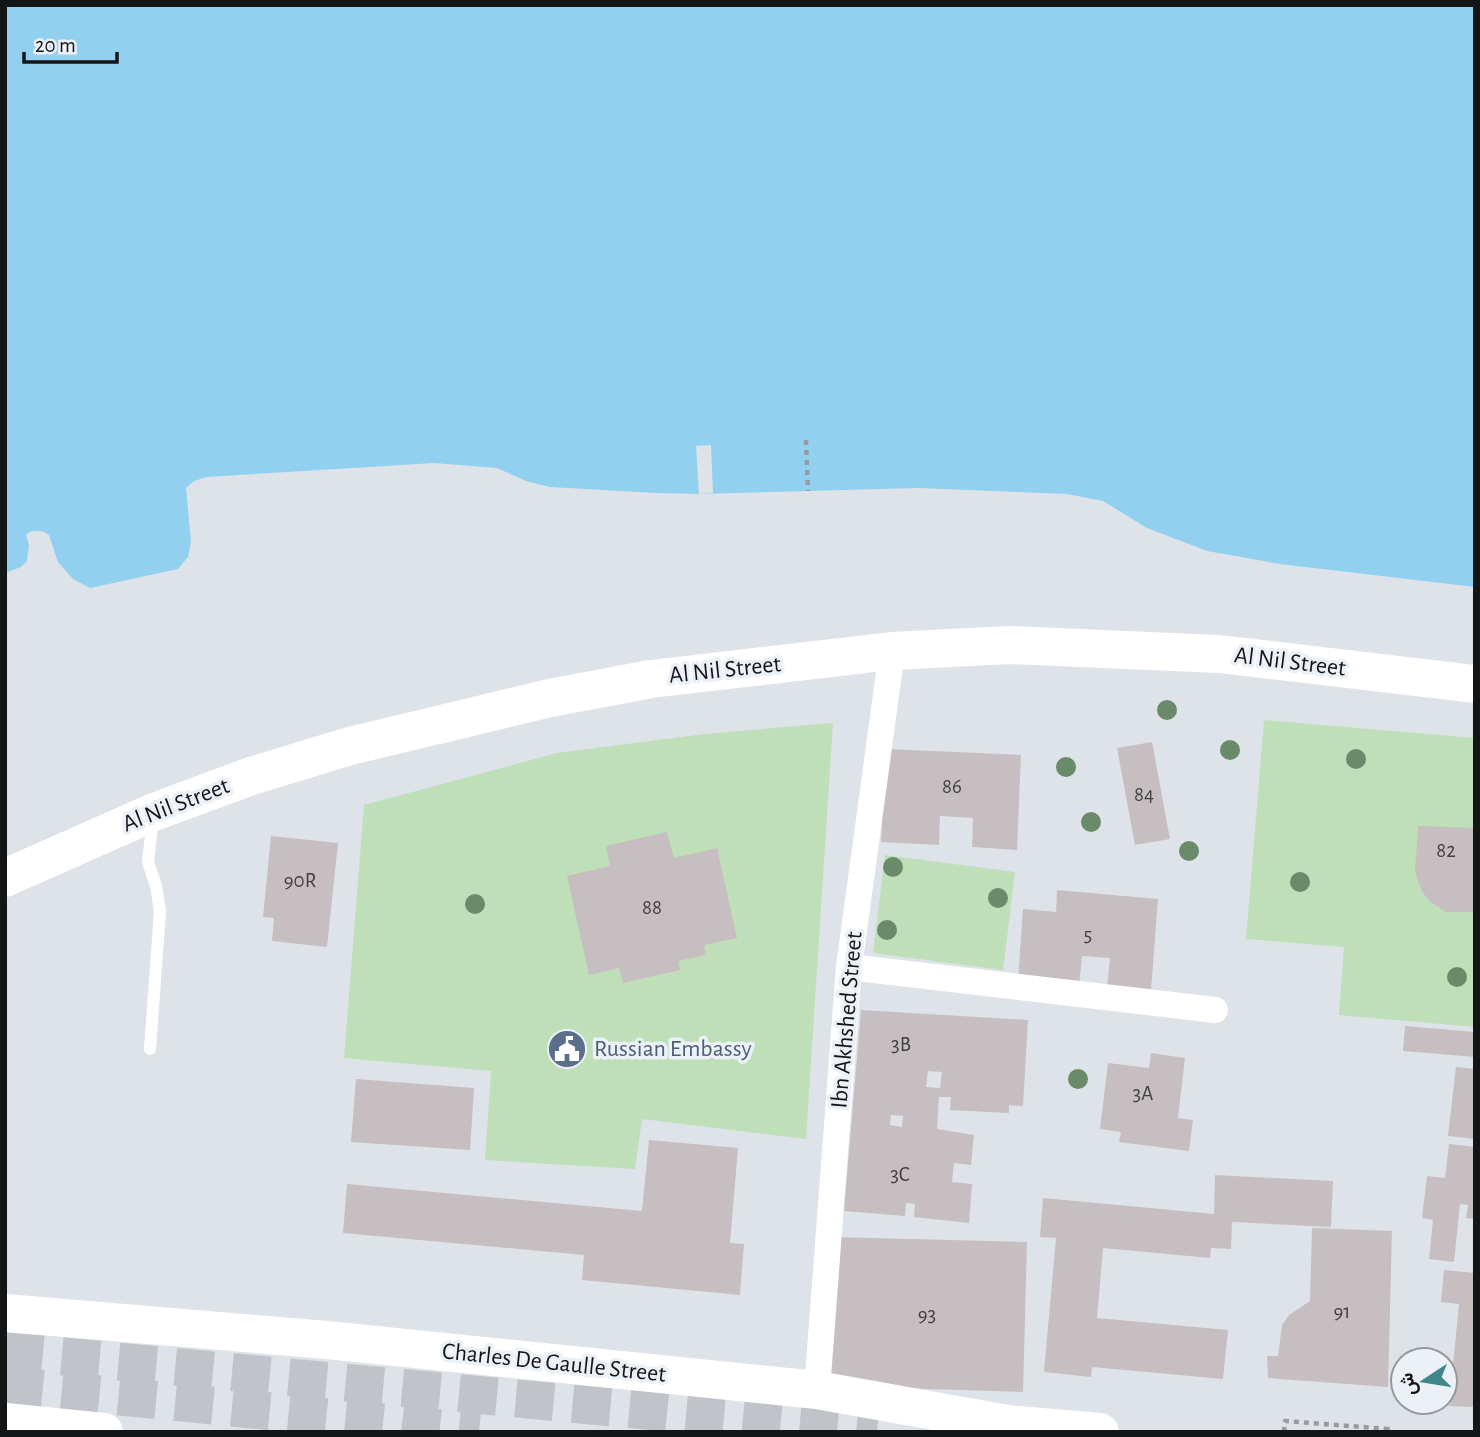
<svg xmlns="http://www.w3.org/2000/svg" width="1480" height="1437" font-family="'Alegreya Sans',Vazirmatn,sans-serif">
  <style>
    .green { fill: #bedfb8 }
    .water { fill: #92d0ef }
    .pier { fill: #dee3ea }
    .building { fill: #c7bec1; fill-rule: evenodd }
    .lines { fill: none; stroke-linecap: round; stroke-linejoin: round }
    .primary-tunnel { stroke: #c0c4ca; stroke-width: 38; stroke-dasharray: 38 19; stroke-linecap: butt }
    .path { stroke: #979ba1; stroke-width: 4.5; stroke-dasharray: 5 5; stroke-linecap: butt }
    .service { stroke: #fff; stroke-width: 12 }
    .minor { stroke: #fff; stroke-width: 26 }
    .primary { stroke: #fff; stroke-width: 38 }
    .tree { fill: #6a8b6a }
    .labels { text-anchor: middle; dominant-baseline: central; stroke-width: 7; stroke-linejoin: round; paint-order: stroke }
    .number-label { font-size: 21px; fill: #403f42 }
    .street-label { font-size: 24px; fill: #131517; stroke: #ebf1f7 }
    .service-label { font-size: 24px; fill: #4e5e75; stroke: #ebf1f7; text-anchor: start }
  </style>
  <rect width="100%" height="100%" fill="#dee3ea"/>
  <g class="green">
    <path d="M1264 720 1475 738V1027L1339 1015 1344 947 1246 939Z"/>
    <path d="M833 723 806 1139 642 1119 635 1169 485 1160 491 1071 344 1058 364 805 557 753 704 734Z"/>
    <path d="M885 855 1015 872 1003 970 873 953Z"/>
  </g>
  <path class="water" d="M5 5H1475V587L1280 564 1207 551 1147 528 1103 501 1067 494 918 488 699 494 656 493 550 487 526 481 497 468 434 463 207 477 194 481 186 488 191 542 188 557 178 569 90 588 73 579 58 562 49 535C43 530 32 529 26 535L29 545 27 561 21 567 5 573Z"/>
  <path class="pier" d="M711 445 713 493 699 494 696 446Z"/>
  <g class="building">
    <path d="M1152 742 1170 839 1135 845 1117 748Z"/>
    <path d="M886 749 1021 755 1017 850 972 847 973 818 940 816 939 845 881 842Z"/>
    <path d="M1418 826 1475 828V912H1446L1428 900 1421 889 1415 872Z"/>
    <path d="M667 832 674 858 717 848 737 938 704 945 706 955 678 961 680 970 623 983 619 968 589 975 567 876 610 866 606 846Z"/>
    <path d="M271 836 338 843 327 947 272 941 274 918 263 917Z"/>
    <path d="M1057 890 1158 899 1151 990 1107 987 1110 958 1082 956 1079 985 1018 980 1023 909 1056 912Z"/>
    <path d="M861 1010 1028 1020 1023 1106 1009 1105V1113L950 1110 951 1097H939L937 1129 974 1135 971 1165 954 1163 952 1182 972 1184 969 1223 914 1217 915 1204 906 1203 905 1216 844 1211ZM928 1071 942 1072 940 1088 926 1087ZM891 1115 903 1116 902 1127 890 1125Z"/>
    <path d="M1405 1026 1475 1032V1057L1403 1051Z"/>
    <path d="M1151 1053 1185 1058 1178 1118 1193 1120 1189 1151 1119 1142 1121 1132 1100 1129 1108 1063 1149 1068Z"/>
    <path d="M1456 1067 1475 1069V1139L1448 1136Z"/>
    <path d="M356 1079 474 1088 470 1150 351 1142Z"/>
    <path d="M649 1140 738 1148 730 1243 744 1244 740 1295 582 1280 584 1255 343 1233 347 1184 642 1211Z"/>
    <path d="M1449 1144 1475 1147V1219L1466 1218 1468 1205 1460 1204 1454 1262 1429 1259 1433 1220 1422 1218 1427 1176 1445 1178Z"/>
    <path d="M1215 1175 1333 1181 1331 1227 1232 1222 1231 1249 1211 1248 1210 1258 1103 1248 1097 1318 1228 1330 1223 1379 1092 1367 1091 1377 1044 1372 1056 1238 1040 1237 1043 1198 1214 1214Z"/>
    <path d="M1312 1228 1392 1231 1388 1387 1268 1378 1267 1356H1278L1282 1325 1289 1315 1310 1301Z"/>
    <path d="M832 1237 1027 1242 1023 1392 827 1386Z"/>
    <path d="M1444 1270 1475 1273V1407L1449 1406 1459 1304 1441 1302Z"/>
  </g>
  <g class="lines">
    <g class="primary-tunnel">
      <path d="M5 1351 877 1432"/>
      <path d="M5 1385 479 1432"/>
    </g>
    <g class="path">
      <path d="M806 440 808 491"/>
      <path d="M1284 1432 1285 1421 1388 1429V1432"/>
    </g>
    <path class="service" d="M150 1049 160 911 156 886 148 862 153 817"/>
    <g class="minor">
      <path d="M849 967 1215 1010"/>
      <path d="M817 1390 849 967 892 651"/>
    </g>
    <g class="primary">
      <path d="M5 878 154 812 251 776 350 746 550 698 651 679 892 651 1009 645 1219 654 1475 684"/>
      <path d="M5 1313 327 1340 817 1390 1007 1424 1100 1432"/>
      <path d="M5 1422 104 1432"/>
    </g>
  </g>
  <g class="tree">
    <circle cx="1167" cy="710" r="10"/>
    <circle cx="1230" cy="750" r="10"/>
    <circle cx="1356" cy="759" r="10"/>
    <circle cx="1066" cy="767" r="10"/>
    <circle cx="1091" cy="822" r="10"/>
    <circle cx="1189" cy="851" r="10"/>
    <circle cx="893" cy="867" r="10"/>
    <circle cx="1300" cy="882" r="10"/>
    <circle cx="998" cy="898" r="10"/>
    <circle cx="475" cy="904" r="10"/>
    <circle cx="887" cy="930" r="10"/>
    <circle cx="1457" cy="977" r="10"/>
    <circle cx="1078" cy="1079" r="10"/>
  </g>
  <defs>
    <g id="civic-disc" transform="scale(2.0125)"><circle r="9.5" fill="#5c6f8a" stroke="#ebf1f7"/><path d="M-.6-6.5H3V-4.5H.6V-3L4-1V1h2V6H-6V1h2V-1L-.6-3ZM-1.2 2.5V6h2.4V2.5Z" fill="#fff"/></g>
  </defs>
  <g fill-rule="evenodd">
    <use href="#civic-disc" x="567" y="1049"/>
  </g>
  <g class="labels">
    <g class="number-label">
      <text x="952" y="786">86</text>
      <text x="1144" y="794">84</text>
      <text x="1446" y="850">82</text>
      <text x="300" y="880">90R</text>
      <text x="652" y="907">88</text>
      <text x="1088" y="934">5</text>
      <text x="901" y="1044">3B</text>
      <text x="1143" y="1093">3A</text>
      <text x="900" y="1174">3C</text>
      <text x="1342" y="1311">91</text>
      <text x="927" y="1314">93</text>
    </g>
    <g class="street-label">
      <text transform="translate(1290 662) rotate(7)">Al Nil Street</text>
      <text transform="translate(725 670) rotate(-6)">Al Nil Street</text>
      <text transform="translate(176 805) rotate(-21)">Al Nil Street</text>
      <text transform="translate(847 1020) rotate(-85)">Ibn Akhshed Street</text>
      <text transform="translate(554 1363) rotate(6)">Charles De Gaulle Street</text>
    </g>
    <g class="service-label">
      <text x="594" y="1049">Russian Embassy</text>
    </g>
  </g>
  <rect width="1480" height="1437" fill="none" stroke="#131517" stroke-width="14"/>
  <g transform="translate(1424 1381) rotate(258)"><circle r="33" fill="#ebf1f7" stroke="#95999d" stroke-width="2"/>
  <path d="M0-5L12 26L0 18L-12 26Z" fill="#3f878b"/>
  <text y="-10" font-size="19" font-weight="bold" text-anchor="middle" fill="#131517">ش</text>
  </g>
  <path d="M24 52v10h93v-10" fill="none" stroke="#131517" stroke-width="3.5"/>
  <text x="35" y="52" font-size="21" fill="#131517" stroke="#ebf1f7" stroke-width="5" paint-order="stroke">20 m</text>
</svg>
